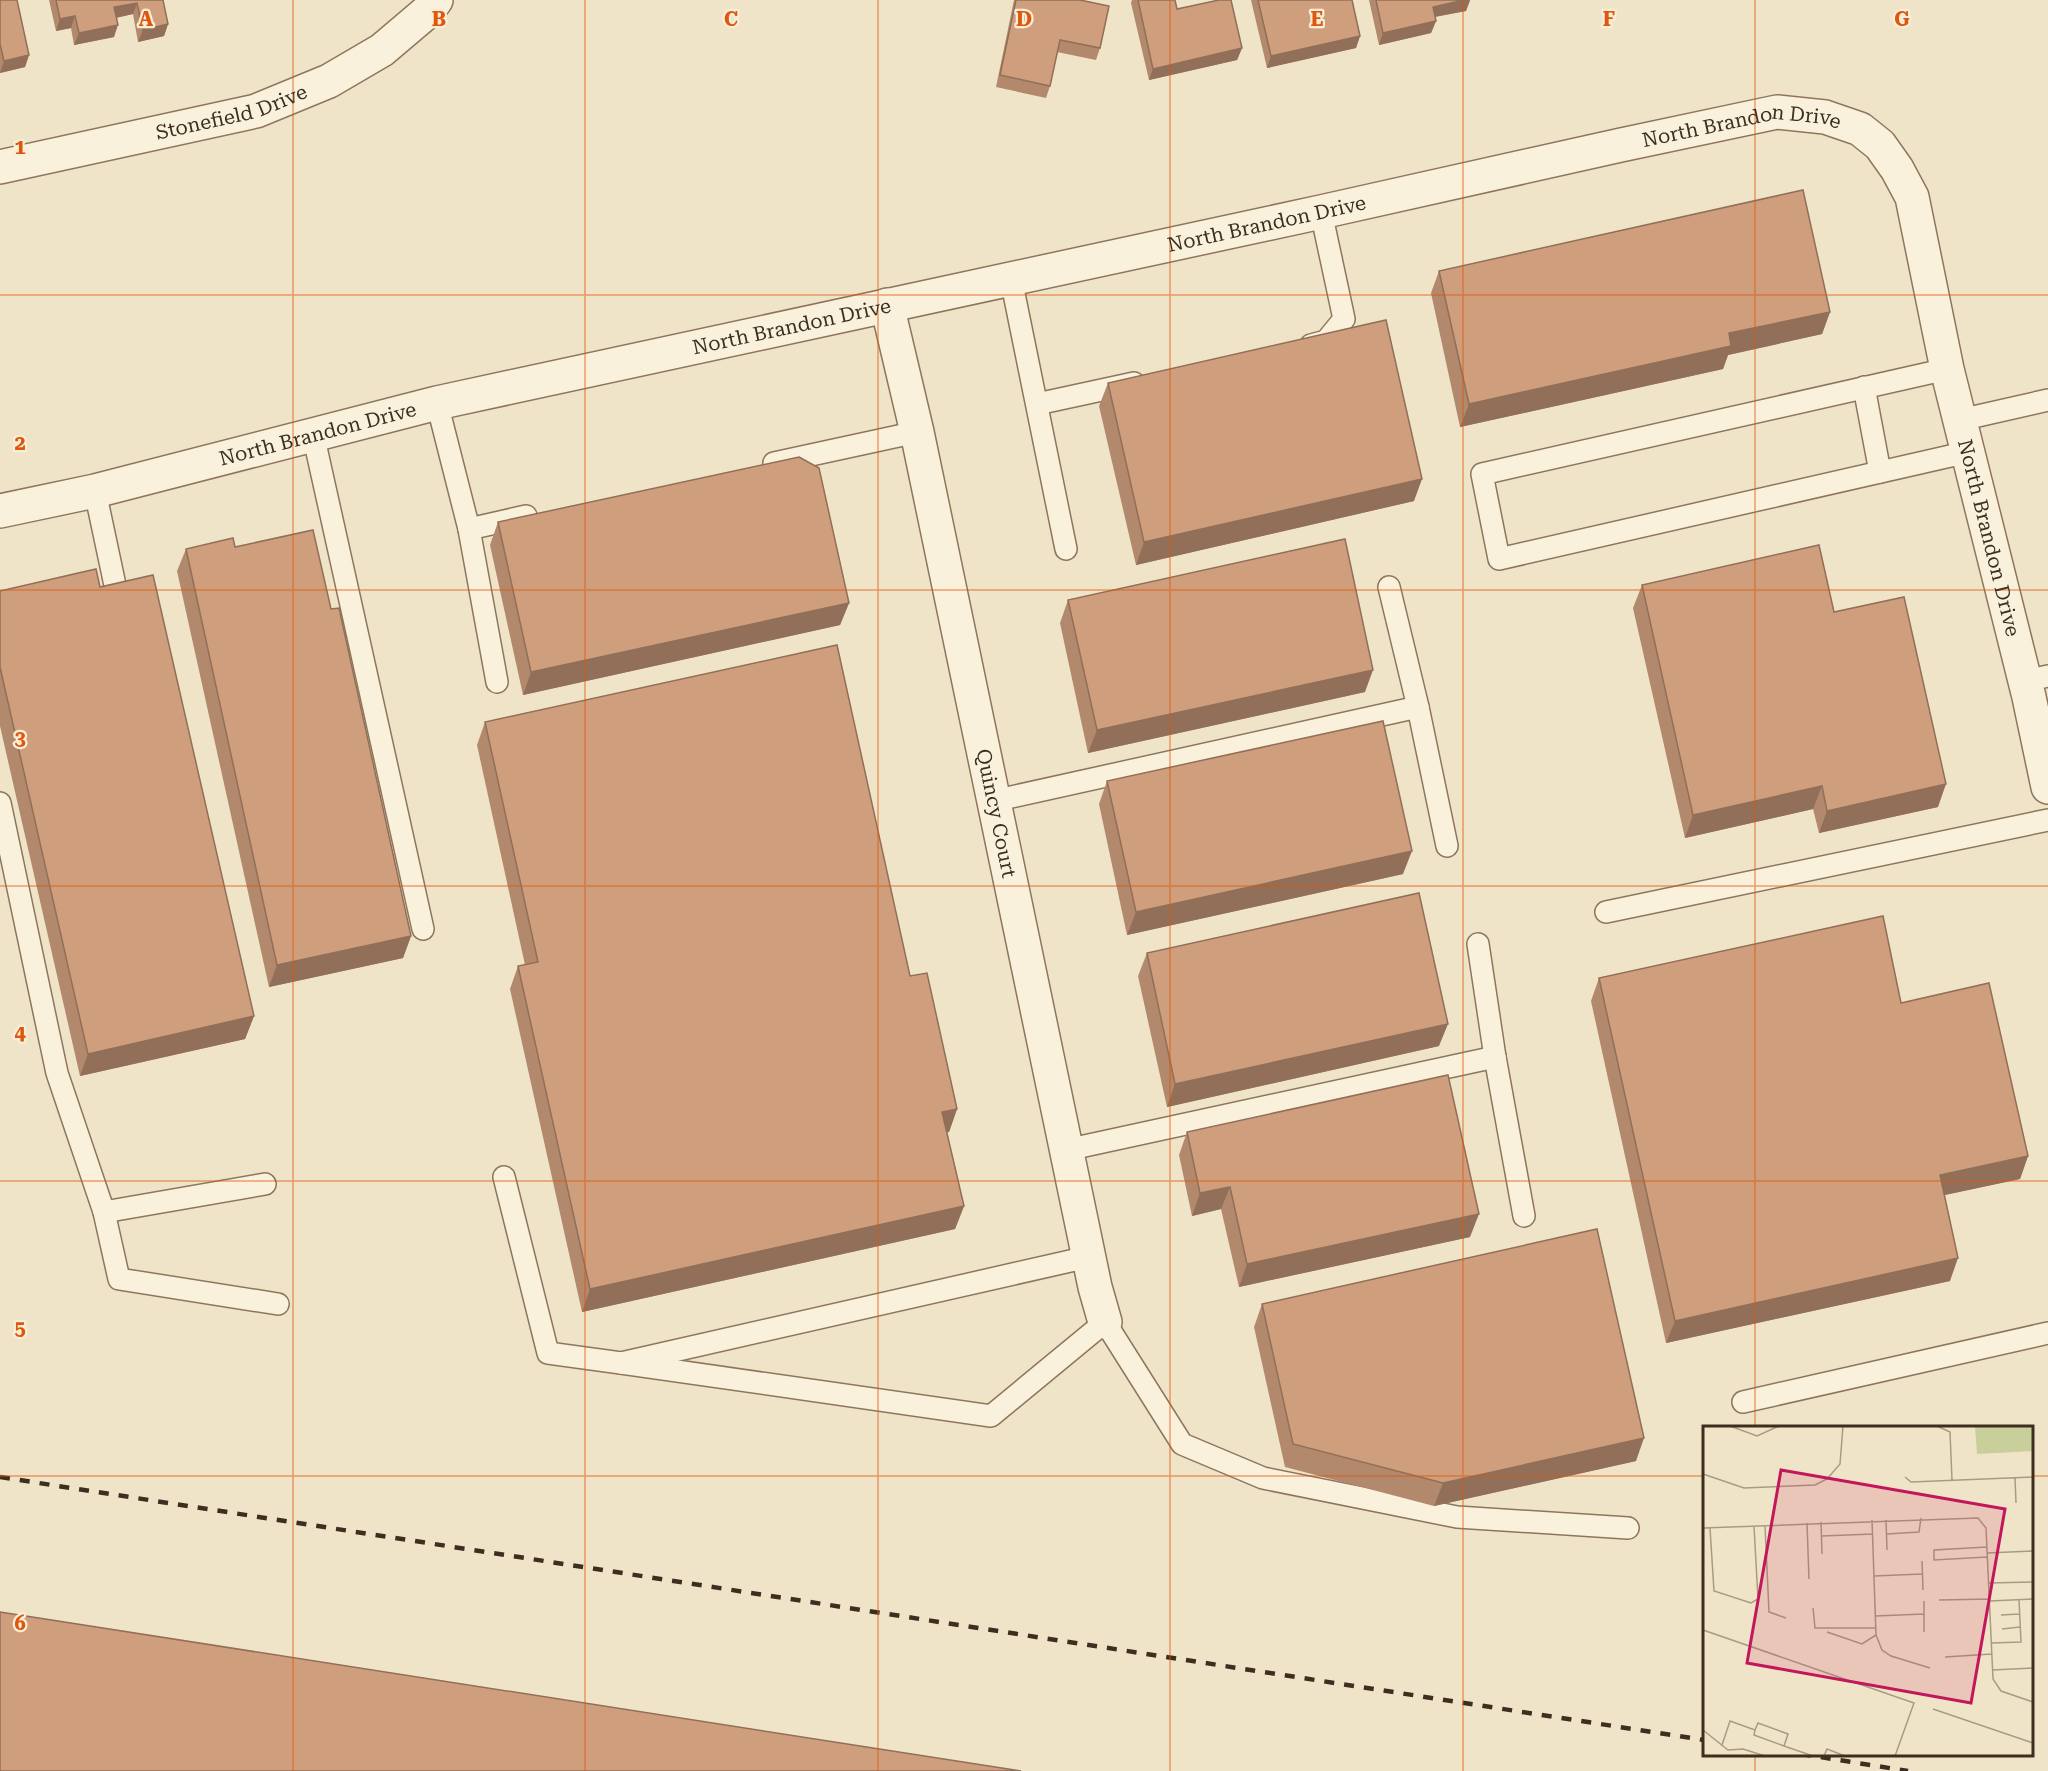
<svg xmlns="http://www.w3.org/2000/svg" width="2048" height="1771" font-family="'Roboto Serif',serif">
  <style>
    .lines { fill: none; stroke-linecap: round; stroke-linejoin: round }
    .lane-casing { stroke: #8d765c; stroke-width: 24 }
    .street-casing { stroke: #8d765c; stroke-width: 36 }
    .lane { stroke: #faf1dc; stroke-width: 21 }
    .street { stroke: #faf1dc; stroke-width: 33 }
    .rail { stroke: #3d2e20; stroke-width: 4.5; stroke-dasharray: 10 10; stroke-linecap: butt }
    .wall { fill: #b2896c }
    .shaded-wall { fill: #916f58 }
    .building { fill: #cf9f7d; stroke: #916f58; stroke-width: 1.5 }
    .grid { fill: none; stroke: #df570d; stroke-width: 1.5; stroke-opacity: 0.55 }
    .labels { text-anchor: middle; dominant-baseline: central; stroke-width: 4.5; stroke-linejoin: round; paint-order: stroke }
    .street-label { font-size: 20px; fill: #3d2e20; stroke: #f7eed8 }
    .inset-road { fill: none; stroke: #a89b85; stroke-width: 1.5 }
    .view { fill: #c2185b; fill-opacity: 0.15; stroke: #c2185b; stroke-width: 3 }
    .inset-edge { fill: none; stroke: #3d2e20; stroke-width: 3 }
    .grid-label { font-size: 20px; text-anchor: middle; font-weight: bold; fill: #df570d; stroke: #f7eed8; stroke-width: 4.5; stroke-linejoin: round; paint-order: stroke }
  </style>
  <rect width="100%" height="100%" fill="#f0e4c8"/>
  <g class="lines">
    <g class="lane-casing">
      <g id="lane">
        <path d="M1011 279 1066 549"/>
        <path d="M1311 345 1326 341 1344 319 1321 212"/>
        <path d="M1947 369 1482 474 1499 559 1968 452"/>
        <path d="M1864 387 1880 472"/>
        <path d="M437 403 469 529 497 682"/>
        <path d="M1037 404 1134 383"/>
        <path d="M1960 420 2048 400"/>
        <path d="M313 434 423 929"/>
        <path d="M774 463 917 432"/>
        <path d="M95 491 119 604"/>
        <path d="M469 529 526 516"/>
        <path d="M1389 587 1418 707 1447 846"/>
        <path d="M2025 681 2048 676"/>
        <path d="M993 801 1418 707"/>
        <path d="M0 803 57 1073 104 1212 119 1279 278 1304"/>
        <path d="M1606 912 2048 820"/>
        <path d="M1478 944 1495 1057 1524 1216"/>
        <path d="M1066 1150 1495 1057"/>
        <path d="M504 1177 548 1353 621 1363 1088 1257"/>
        <path d="M104 1212 265 1184"/>
        <path d="M621 1363 991 1416 1105 1322 1182 1444 1263 1478 1457 1517 1628 1528"/>
        <path d="M1743 1402 2048 1333"/>
      </g>
    </g>
    <g class="street-casing">
      <g id="street">
        <path id="s1" d="M0 167 256 111 329 81 382 50 428 11 436 0"/>
        <path id="s2" d="M887 305 917 432 1095 1287 1105 1322"/>
        <path id="s3" d="M0 511 95 491 437 403 1321 212 1621 145 1777 112 1825 117 1860 129 1880 145 1897 169 1912 197 1947 369 2029 697 2048 787"/>
      </g>
    </g>
    <use href="#lane" class="lane"/>
    <use href="#street" class="street"/>
    <g class="rail">
      <path d="M0 1477 1704 1740"/>
      <path d="M1801 1754 1908 1771"/>
    </g>
  </g>
  <g class="wall">
    <path d="M0 0 29 55 25 67 0 73Z"/>
    <path d="M49 0H163L168 24 164 36 138 42 133 14 116 18 114 37 74 45 71 28 56 31Z"/>
    <path d="M1014 0H1080L1100 48 1096 60 1057 52 1050 86 1046 98 996 87Z"/>
    <path d="M1132 0H1175L1177 9 1242 48 1237 60 1149 80 1131 3Z"/>
    <path d="M1251 0H1352L1360 36 1356 48 1267 68Z"/>
    <path d="M1369 0H1470L1466 11 1435 17 1436 21 1431 33 1379 45Z"/>
    <path d="M1439 271 1830 312 1822 334 1728 355 1723 369 1460 427 1431 293Z"/>
    <path d="M1108 383 1414 501 1136 565 1099 406Z"/>
    <path d="M498 522 849 603 840 625 523 695 490 545Z"/>
    <path d="M235 547 331 609 411 936 403 958 269 987 177 571 186 549Z"/>
    <path d="M1642 585 1834 612 1938 807 1819 833 1813 809 1685 838 1633 608Z"/>
    <path d="M100 587 254 1016 245 1039 80 1076 0 726V591Z"/>
    <path d="M1068 600 1365 692 1088 753 1060 623Z"/>
    <path d="M485 722 910 976 957 1109 949 1132H947L964 1206 955 1229 582 1312 510 989 518 966 525 965 477 745Z"/>
    <path d="M1107 781 1403 874 1127 935 1099 804Z"/>
    <path d="M1147 953 1439 1046 1167 1107 1138 976Z"/>
    <path d="M1599 978 1901 1003 2028 1156 2020 1179 1944 1195 1950 1281 1666 1343 1591 1001Z"/>
    <path d="M1187 1132 1470 1237 1239 1287 1221 1209 1192 1216 1179 1155Z"/>
    <path d="M1262 1304 1636 1461 1434 1506 1285 1467 1254 1327Z"/>
  </g>
  <g class="shaded-wall">
    <path d="M1464 0H1470L1466 11 1428 18 1433 7Z"/>
    <path d="M137 3 133 14 110 19 114 7Z"/>
    <path d="M75 16 71 28 56 31 60 19Z"/>
    <path d="M1436 21 1431 33 1379 45 1383 33Z"/>
    <path d="M168 24 164 36 138 42 143 30Z"/>
    <path d="M118 25 114 37 74 45 79 33Z"/>
    <path d="M1360 36 1356 48 1267 68 1271 56Z"/>
    <path d="M1242 48 1237 60 1149 80 1153 69Z"/>
    <path d="M29 55 25 67 0 73 4 61Z"/>
    <path d="M1830 312 1822 334 1728 355 1723 369 1460 427 1469 404 1729 333Z"/>
    <path d="M1422 479 1414 501 1136 565 1144 542Z"/>
    <path d="M849 603 840 625 523 695 531 672Z"/>
    <path d="M1373 670 1365 692 1088 753 1097 730Z"/>
    <path d="M1946 784 1938 807 1819 833 1827 811Z"/>
    <path d="M1822 786 1813 809 1685 838 1693 815Z"/>
    <path d="M1412 851 1403 874 1127 935 1136 912Z"/>
    <path d="M411 936 403 958 269 987 277 965Z"/>
    <path d="M254 1016 245 1039 80 1076 88 1054Z"/>
    <path d="M1448 1024 1439 1046 1167 1107 1175 1084Z"/>
    <path d="M957 1109 949 1132 934 1135 942 1112Z"/>
    <path d="M2028 1156 2020 1179 1931 1198 1940 1175Z"/>
    <path d="M1230 1187 1221 1209 1192 1216 1200 1193Z"/>
    <path d="M964 1206 955 1229 582 1312 590 1289Z"/>
    <path d="M1479 1214 1470 1237 1239 1287 1247 1264Z"/>
    <path d="M1958 1258 1950 1281 1666 1343 1675 1321Z"/>
    <path d="M1644 1438 1636 1461 1434 1506 1443 1483Z"/>
  </g>
  <g class="building">
    <path d="M0 0H17L29 55 4 61 0 44Z"/>
    <path d="M56 0H163L168 24 143 30 137 3 114 7 118 25 79 33 75 16 60 19Z"/>
    <path d="M1016 0H1080L1109 6 1100 48 1060 40 1050 86 1000 75Z"/>
    <path d="M1138 0H1175L1177 9 1219 0H1231L1242 48 1153 69Z"/>
    <path d="M1258 0H1352L1360 36 1271 56Z"/>
    <path d="M1376 0H1464L1433 7 1436 21 1383 33Z"/>
    <path d="M1803 190 1830 312 1729 333 1731 346 1469 404 1439 271Z"/>
    <path d="M1386 320 1422 479 1144 542 1108 383Z"/>
    <path d="M799 457 819 468 849 603 531 672 498 522Z"/>
    <path d="M313 530 331 609 339 608 411 936 277 965 186 549 233 538 235 547Z"/>
    <path d="M1345 539 1373 670 1097 730 1068 600Z"/>
    <path d="M1819 545 1834 612 1904 597 1946 784 1827 811 1822 786 1693 815 1642 585Z"/>
    <path d="M96 569 100 587 153 575 254 1016 88 1054 0 667V591Z"/>
    <path d="M837 645 910 976 927 973 957 1109 942 1112 964 1206 590 1289 518 966 538 962 485 722Z"/>
    <path d="M1383 721 1412 851 1136 912 1107 781Z"/>
    <path d="M1419 893 1448 1024 1175 1084 1147 953Z"/>
    <path d="M1883 916 1901 1003 1989 983 2028 1156 1940 1175 1958 1258 1675 1321 1599 978Z"/>
    <path d="M1448 1075 1479 1214 1247 1264 1230 1187 1200 1193 1187 1132Z"/>
    <path d="M1597 1229 1644 1438 1443 1483 1293 1444 1262 1304Z"/>
    <path d="M0 1612 1021 1771H0Z"/>
  </g>
  <path class="grid" d="M293 0V1771M585 0V1771M878 0V1771M1170 0V1771M1463 0V1771M1755 0V1428M0 295H2048M0 590H2048M0 886H2048M0 1181H2048M0 1476H1704M2032 1476H2048M1755 1754V1771"/>
  <g class="labels">
    <g class="street-label">
      <text stroke="none"><textPath href="#s1" startOffset="238">Stonefield Drive</textPath></text>
      <text stroke="none"><textPath href="#s3" startOffset="1785">North Brandon Drive</textPath></text>
      <text stroke="none"><textPath href="#s3" startOffset="1299">North Brandon Drive</textPath></text>
      <text stroke="none"><textPath href="#s3" startOffset="813">North Brandon Drive</textPath></text>
      <text stroke="none"><textPath href="#s3" startOffset="327">North Brandon Drive</textPath></text>
      <text stroke="none"><textPath href="#s3" startOffset="2343">North Brandon Drive</textPath></text>
      <text stroke="none"><textPath href="#s2" startOffset="520">Quincy Court</textPath></text>
    </g>
  </g>
  <g transform="translate(1703 1426)">
    <rect width="330" height="330" fill="#f0e4c8"/>
    <path d="M272 0H330V25L274 28Z" fill="#c9cf9b"/>
    <path class="inset-road" d="M27 0 54 10 76 0M234 0 247 6 249 54M0 48 41 62 112 59 124 53 137 38 140 0M202 51 208 56 330 51M312 52 313 77M169 94 173 209 179 224 188 230 227 242M183 94 184 124M118 96 119 128M104 97 106 153M62 100 66 186 83 192M0 102 275 92 283 102 290 253 298 265 330 276M7 102 11 165 48 177 55 173 51 100M184 108 216 106 218 92M119 110 170 108M284 121 231 124V134L284 131M284 127 330 125M219 135 220 164M171 150 219 148M286 157 330 156M236 174 287 173M287 175 330 173M110 182 112 202H173M298 189 316 188M172 190 221 188M299 203 317 201M0 204 211 277 192 330M124 206 159 218 173 209M221 206V175M288 217 318 216 316 174M242 231 289 228M289 244 330 242M230 283 330 317M0 304 25 324 40 323 62 330M52 304 55 297 85 308 81 320 110 330M19 319 27 295 52 304 51 309 81 320M121 330 124 323 142 330"/>
    <path class="view" d="M78 44 302 83 268 277 44 237Z"/>
    <rect width="330" height="330" class="inset-edge"/>
  </g>
  <g class="grid-label">
    <text x="146" y="26">A</text>
    <text x="439" y="26">B</text>
    <text x="731" y="26">C</text>
    <text x="1024" y="26">D</text>
    <text x="1317" y="26">E</text>
    <text x="1609" y="26">F</text>
    <text x="1902" y="26">G</text>
    <text x="20" y="154">1</text>
    <text x="20" y="450">2</text>
    <text x="20" y="745">3</text>
    <text x="20" y="1040">4</text>
    <text x="20" y="1335">5</text>
    <text x="20" y="1630">6</text>
  </g>
</svg>
